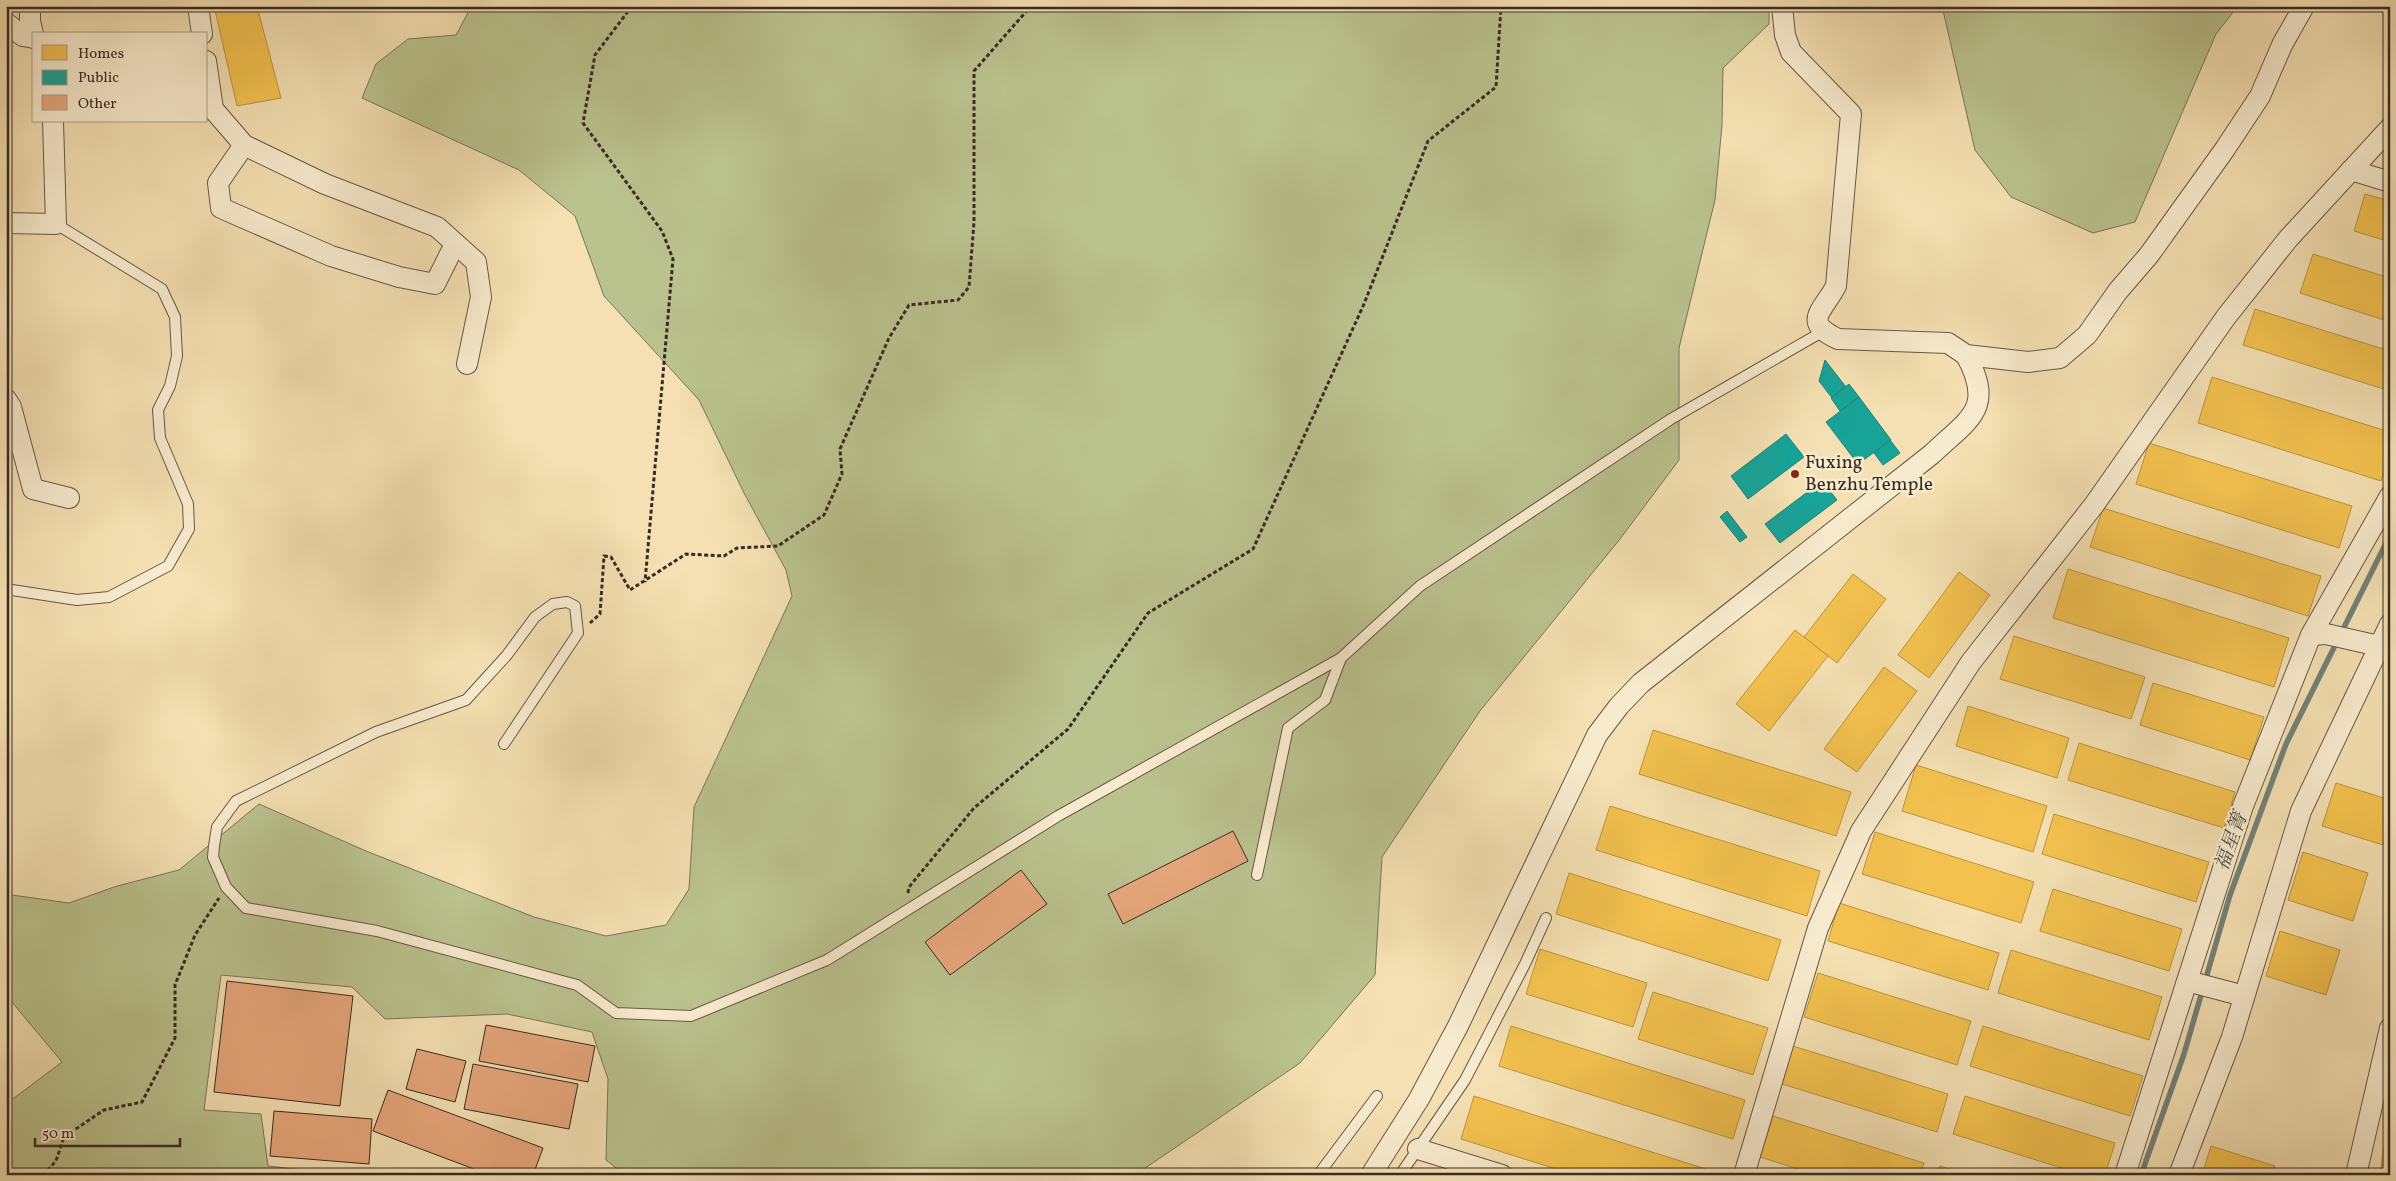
<svg xmlns="http://www.w3.org/2000/svg" width="2396" height="1181" font-family="Vollkorn,'Noto Serif SC',serif">
  <style>
    .green { fill: #bac28d; stroke: #79765a }
    .homes { fill: #f2c14e; stroke: #ba9442 }
    .public { fill: #17a398; stroke: #217f76 }
    .lines { fill: none; stroke-linecap: round; stroke-linejoin: round }
    .stream { stroke: #748279; stroke-width: 5.5 }
    .building { fill: #e6a77b; stroke: #382b26 }
    .lane-casing { stroke: #675849; stroke-width: 12 }
    .street-casing { stroke: #675849; stroke-width: 22 }
    .path { stroke: #382b26; stroke-width: 3; stroke-dasharray: 4 2.5; stroke-linecap: butt }
    .lane { stroke: #f8ebcd; stroke-width: 10 }
    .street { stroke: #f8ebcd; stroke-width: 20 }
    .poi-dot { fill: #8f2418; stroke: #f8ebcd; stroke-width: 2 }
    .labels { text-anchor: middle; dominant-baseline: central; stroke-width: 5; stroke-linejoin: round; paint-order: stroke }
    .poi-label { font-size: 19px; fill: #382b26; stroke: #f8ebcd; text-anchor: start }
    .water-label { font-size: 20px; font-style: italic; fill: #514f49; stroke: #f8ebcd }
  </style>
  <rect width="100%" height="100%" fill="#f4e0b2"/>
  <filter id="stains"><feTurbulence type="fractalNoise" baseFrequency=".004" numOctaves="4"/><feColorMatrix values="0 0 0 0 .2 0 0 0 0 .09 0 0 0 0 .02 0 0 0 .5 -.17"/></filter>
  <radialGradient id="worn" r=".72"><stop offset=".6" stop-color="#630" stop-opacity="0"/><stop offset="1" stop-color="#630" stop-opacity=".3"/></radialGradient>
  <g class="green">
    <path d="M468 6H1769V24L1723 68 1722 125 1715 200 1679 348V460L1620 539 1480 711 1382 857 1375 975 1300 1063 1135 1175H625L606 1160 608 1079 592 1032 507 1014 385 1019 352 987 221 975 204 1110 261 1114 268 1166 349 1175H6V1104L62 1062 6 995V905L12 895 69 903 117 886 179 870 259 804 366 851 534 917 606 936 666 925 689 889 694 807 792 596 786 570 744 493 699 400 604 296 575 216 519 170 362 98 376 64 408 39 456 35 470 9Z"/>
    <path d="M1942 6H2238L2216 34 2135 222 2093 233 2011 197 1975 150Z"/>
  </g>
  <g class="homes">
    <path d="M214 6H257L281 98 237 106Z"/>
    <path d="M2365 194 2390 201V242L2354 231Z"/>
    <path d="M2313 254 2390 278V322L2300 293Z"/>
    <path d="M2255 309 2390 351V391L2243 345Z"/>
    <path d="M2212 377 2390 432V454L2381 481 2198 423Z"/>
    <path d="M2149 443 2352 506 2339 548 2136 484Z"/>
    <path d="M2103 508 2321 576 2308 616 2090 547Z"/>
    <path d="M2068 569 2289 638 2274 687 2053 618Z"/>
    <path d="M1959 572 1990 595 1929 678 1898 655Z"/>
    <path d="M1853 574 1886 599 1837 663 1804 637Z"/>
    <path d="M1795 630 1828 656 1769 731 1736 704Z"/>
    <path d="M2014 636 2145 677 2131 719 2000 679Z"/>
    <path d="M1884 667 1917 691 1857 772 1824 749Z"/>
    <path d="M2153 683 2264 717 2250 760 2140 725Z"/>
    <path d="M1968 706 2069 738 2057 778 1956 746Z"/>
    <path d="M1653 730 1851 792 1836 836 1639 774Z"/>
    <path d="M2079 743 2235 792 2224 828 2068 780Z"/>
    <path d="M1916 765 2047 806 2033 852 1902 811Z"/>
    <path d="M2336 783 2390 800V823L2383 845 2322 826Z"/>
    <path d="M1610 806 1820 871 1807 916 1596 850Z"/>
    <path d="M2054 814 2209 862 2196 902 2042 854Z"/>
    <path d="M1875 832 2034 882 2021 923 1862 874Z"/>
    <path d="M2303 852 2368 873 2353 921 2288 900Z"/>
    <path d="M1569 873 1781 940 1768 981 1556 914Z"/>
    <path d="M2053 889 2182 929 2169 971 2040 931Z"/>
    <path d="M1839 903 1999 953 1988 990 1828 941Z"/>
    <path d="M2280 931 2340 950 2326 995 2266 976Z"/>
    <path d="M1540 949 1647 983 1633 1027 1526 994Z"/>
    <path d="M2011 950 2162 997 2149 1040 1998 993Z"/>
    <path d="M1818 973 1971 1021 1957 1065 1804 1017Z"/>
    <path d="M1653 992 1768 1028 1753 1075 1638 1039Z"/>
    <path d="M1511 1026 1745 1100 1733 1139 1499 1066Z"/>
    <path d="M1983 1026 2143 1076 2130 1116 1970 1066Z"/>
    <path d="M1793 1046 1948 1094 1937 1132 1782 1084Z"/>
    <path d="M1474 1096 1725 1175H1575L1461 1139Z"/>
    <path d="M1965 1096 2115 1143 2105 1175H2084L1953 1134Z"/>
    <path d="M1773 1116 1924 1163 1920 1175H1817L1760 1157Z"/>
    <path d="M2384 1145 2390 1146V1175H2380Z"/>
    <path d="M2211 1146 2275 1166 2272 1175H2202Z"/>
    <path d="M1940 1166 1967 1175H1937Z"/>
  </g>
  <g class="public">
    <path d="M1825 360 1846 387 1832 398 1819 381Z"/>
    <path d="M1849 384 1859 397 1840 411 1831 398Z"/>
    <path d="M1859 397 1891 440 1858 464 1826 422Z"/>
    <path d="M1786 434 1804 457 1748 499 1731 476Z"/>
    <path d="M1890 440 1900 453 1883 465 1874 453Z"/>
    <path d="M1822 481 1837 500 1780 543 1765 524Z"/>
    <path d="M1727 511 1747 537 1740 542 1720 517Z"/>
  </g>
  <g class="lines">
    <path class="stream" d="M2141 1175 2184 1054 2230 895 2286 744 2390 535"/>
  </g>
  <g class="building">
    <path d="M1233 831 1248 861 1123 924 1108 894Z"/>
    <path d="M1021 870 1047 904 950 975 925 942Z"/>
    <path d="M227 981 353 996 340 1106 214 1092Z"/>
    <path d="M486 1025 595 1046 588 1082 479 1061Z"/>
    <path d="M417 1049 466 1061 455 1102 406 1089Z"/>
    <path d="M473 1064 578 1084 569 1129 464 1109Z"/>
    <path d="M388 1090 543 1148 533 1175H490L373 1131Z"/>
    <path d="M274 1111 372 1119 369 1164 270 1156Z"/>
  </g>
  <g class="lines">
    <g class="lane-casing">
      <g id="lane">
        <path d="M6 592 12 590 77 600 109 597 168 566 189 529 188 504 160 438 158 410 170 386 177 356 175 317 162 289 56 224"/>
        <path d="M504 744 578 633 575 606 567 602 553 604 535 617 507 655 466 700 376 732 236 801 217 827 214 846 213 857 226 887 246 908 377 931 577 985 616 1013 691 1016 827 960 1058 816 1341 658 1420 586 1671 419 1822 332"/>
        <path d="M1257 875 1288 728 1325 700 1341 658"/>
        <path d="M1318 1175 1377 1096"/>
        <path d="M1400 1175 1465 1080 1525 964 1546 918"/>
      </g>
    </g>
    <g class="street-casing">
      <g id="street">
        <path d="M30 6V21L34 38"/>
        <path d="M198 6 202 34"/>
        <path d="M1782 6 1785 35 1791 52 1851 114 1836 286C1823 311 1801 322 1838 339L1948 343 1966 355 2028 362 2060 358 2087 335 2118 291 2149 255 2225 149 2260 96 2282 45 2304 6"/>
        <path d="M6 23 23 36 34 38"/>
        <path d="M206 61 213 109 244 145 325 184 437 227 476 262 481 297 467 364"/>
        <path d="M244 145 218 183 221 208 331 256 399 277 435 284 455 244"/>
        <path d="M2351 170 2390 182"/>
        <path d="M6 223 56 224 53 121"/>
        <path d="M6 399 11 407 33 489 69 498"/>
        <path d="M2311 635 2326 634 2379 646"/>
        <path d="M2186 984 2191 982 2244 996"/>
        <path d="M1418 1149 1502 1175"/>
        <path d="M1371 1175 1419 1099 1458 1026 1597 735 1619 706 1641 683 1932 454C1970 418 1995 409 1966 355"/>
        <path d="M1744 1175 1818 928 1861 831 1971 662 2094 505 2226 317 2288 239 2390 128"/>
        <path d="M2125 1175 2243 806 2311 635 2390 496"/>
        <path d="M2179 1175 2232 1037 2301 811 2390 624"/>
        <path d="M2356 1175 2390 1028"/>
      </g>
    </g>
    <g class="path">
      <path d="M632 6 595 55 583 123 662 231 673 259 645 582"/>
      <path d="M590 623 600 614 604 556 611 557 630 590 686 554 724 556 737 548 778 546 824 515 842 474 840 449 889 338 909 305 958 300 969 287 974 222V71L1031 6"/>
      <path d="M908 893 909 887 974 808 1068 729 1148 613 1253 549 1364 304 1428 141 1496 87 1501 6"/>
      <path d="M43 1175 56 1161 64 1137 104 1110 142 1102 175 1038V985L195 935 219 898"/>
    </g>
    <use href="#lane" class="lane"/>
    <use href="#street" class="street"/>
  </g>
  <circle class="poi-dot" cx="1795" cy="474" r="5"/>
  <g class="labels">
    <g class="poi-label">
      <text x="1805" y="463">Fuxing<tspan x="1805" dy="22">Benzhu Temple</tspan></text>
    </g>
    <g class="water-label">
      <text transform="translate(2232 842) rotate(-70)">福星箐</text>
    </g>
  </g>
  <rect width="2396" height="1181" fill="none" stroke="#f4e0b2" stroke-width="25"/>
  <rect x="8" y="8" width="2381" height="1166" fill="none" stroke="#382b26" stroke-width="2.5"/>
  <rect x="12" y="12" width="2371" height="1156" fill="none" stroke="#382b26"/>
  <rect x="32" y="32" width="175" height="90" fill="#f8ebcd" stroke="#ab9e8a"/>
  <rect x="42" y="45" width="25" height="15" fill="#f2c14e" stroke="#ab9e8a"/>
  <text x="78" y="58" font-size="15" fill="#382b26">Homes</text>
  <rect x="42" y="70" width="25" height="15" fill="#17a398" stroke="#ab9e8a"/>
  <text x="78" y="82" font-size="15" fill="#382b26">Public</text>
  <rect x="42" y="95" width="25" height="15" fill="#e6a77b" stroke="#ab9e8a"/>
  <text x="78" y="108" font-size="15" fill="#382b26">Other</text>
  <path d="M35 1138v8h145v-8" fill="none" stroke="#382b26" stroke-width="2.5"/>
  <text x="42" y="1138" font-size="15" fill="#382b26" stroke="#f8ebcd" stroke-width="4" paint-order="stroke">50 m</text>
  <rect width="100%" height="100%" filter="url(#stains)"/>
  <rect width="100%" height="100%" fill="url(#worn)"/>
</svg>
